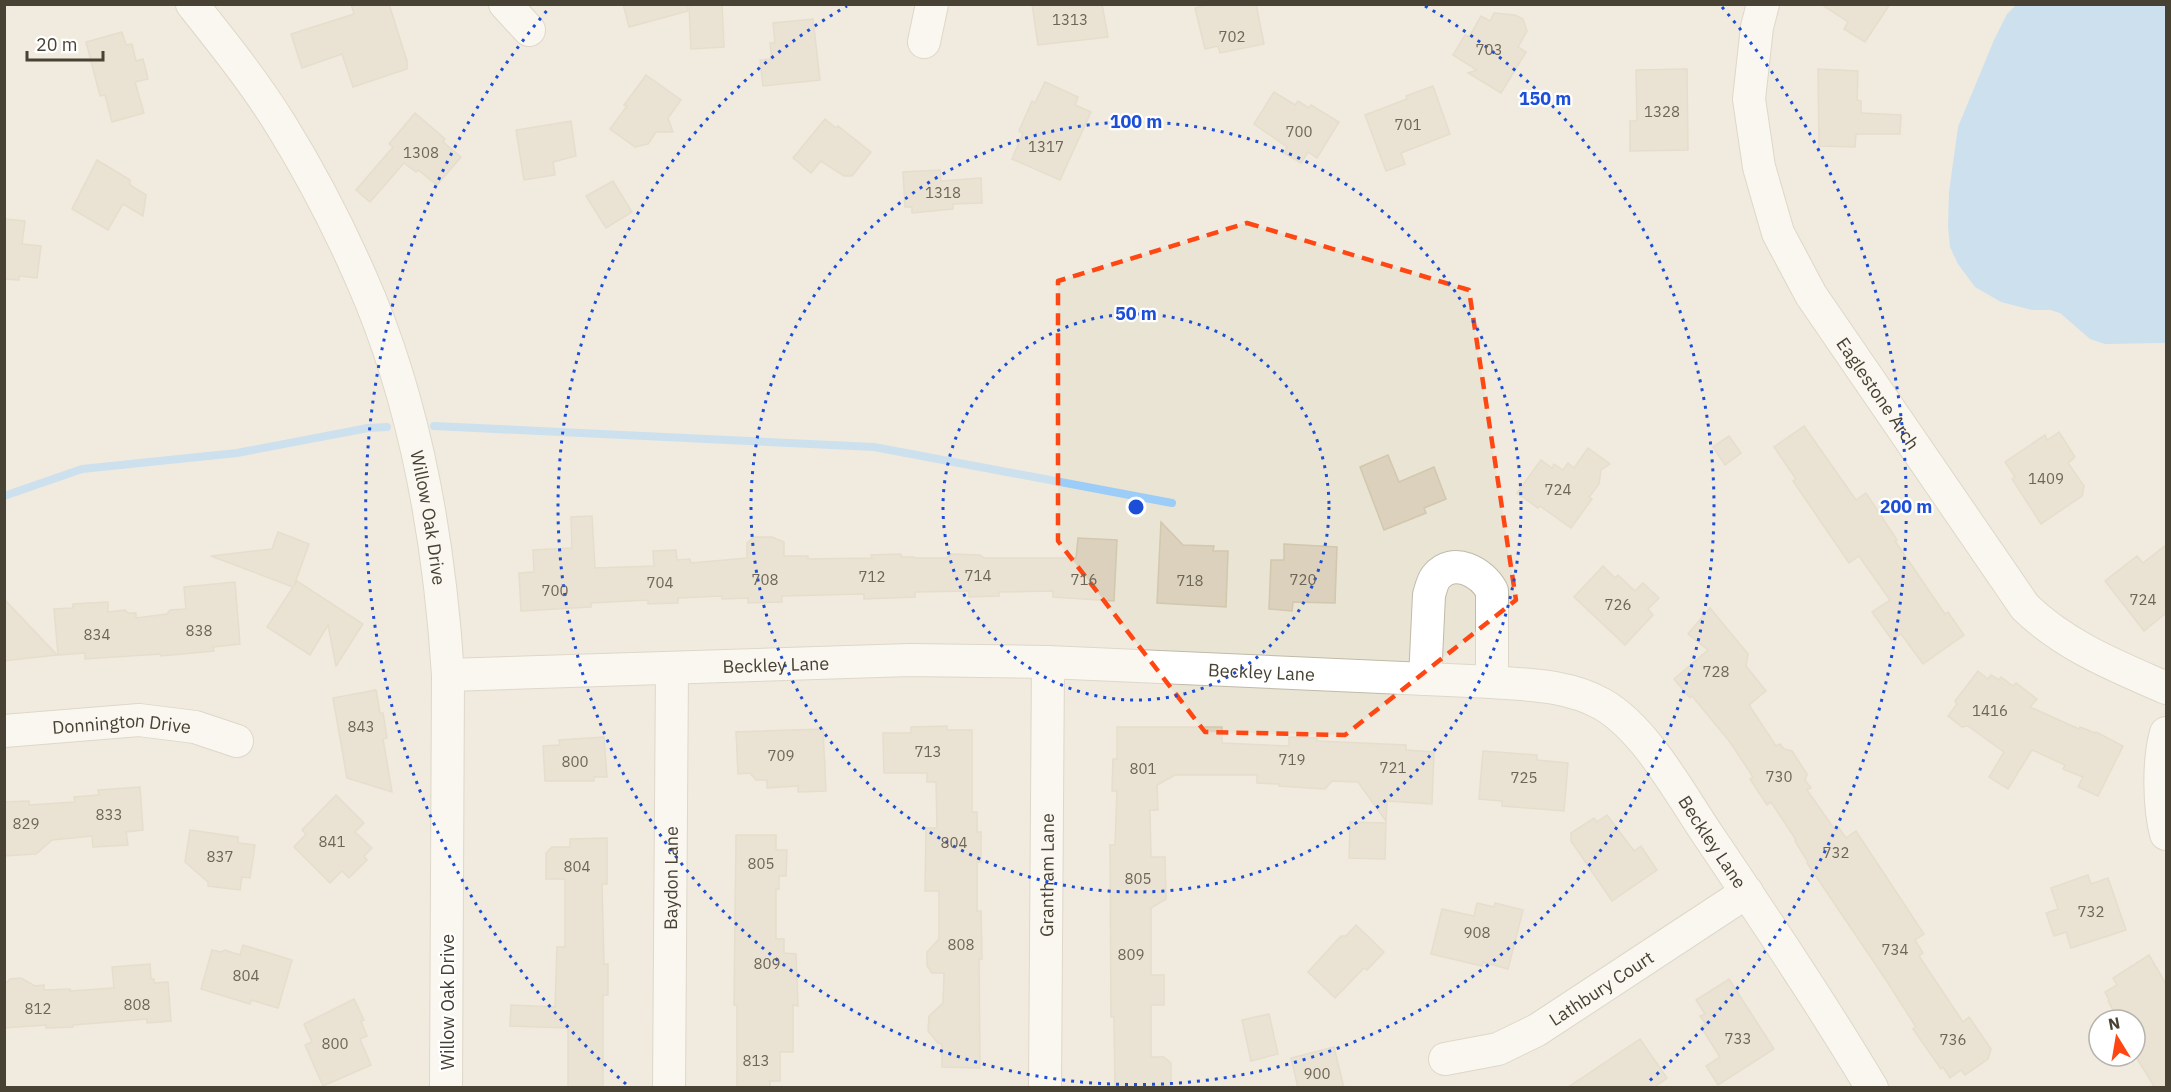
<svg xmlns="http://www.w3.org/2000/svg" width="2171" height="1092" font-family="'IBM Plex Sans',sans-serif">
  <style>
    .residential { fill: #e9e4d4; fill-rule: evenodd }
    .water { fill: #9cccf8 }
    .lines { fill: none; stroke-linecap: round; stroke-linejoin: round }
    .stream { stroke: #9cccf8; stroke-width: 8 }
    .building { fill: #dbd1bd; stroke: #d3c7ad; stroke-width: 1.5 }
    .minor-casing { stroke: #c1baa8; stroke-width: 34 }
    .minor { stroke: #fff; stroke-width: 32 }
    .marked { fill: none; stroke: #ff4613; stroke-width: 4.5; stroke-dasharray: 12 8; stroke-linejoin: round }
    .ring { fill: none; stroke: #1d4ed8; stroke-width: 3; stroke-dasharray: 3 6 }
    .labels { text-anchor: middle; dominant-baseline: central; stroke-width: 4.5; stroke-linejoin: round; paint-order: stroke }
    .number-label { font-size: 15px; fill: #6d6656 }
    .street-label { font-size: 18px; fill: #484234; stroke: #fff }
    .centre { fill: #1d4ed8; stroke: #fff; stroke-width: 3 }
    .ring-label { font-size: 18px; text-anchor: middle; font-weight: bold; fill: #1d4ed8; stroke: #fff; stroke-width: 4.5; stroke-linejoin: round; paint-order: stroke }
  </style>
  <rect width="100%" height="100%" fill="#f5f1e6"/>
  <path class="residential" d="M5 5H2166V1087L5 1088ZM2099 1020H2135V1056H2099Z"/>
  <path class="water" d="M2016 5H2166V343L2105 344 2090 339 2060 313 2050 310H2032L2001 302 1975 287 1958 264 1950 247 1948 226 1949 192 1958 127 1994 40 2007 14Z"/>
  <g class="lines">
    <g class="stream">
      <path d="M434 426 874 447 1172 503"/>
      <path d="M4 496 82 469 237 453 368 428 387 427"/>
    </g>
  </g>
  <g class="building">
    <path d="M351 4H389L407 61V69L353 87 342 54 302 68 291 34 354 14Z"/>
    <path d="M623 4H687L688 11 629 27Z"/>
    <path d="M689 4H722L724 47 691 49Z"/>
    <path d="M1032 4H1102L1108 37 1038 45Z"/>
    <path d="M1211 4H1256L1264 44 1220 53 1218 46 1205 49 1195 8Z"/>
    <path d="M1821 4H1890L1865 42 1844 29 1848 22Z"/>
    <path d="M1494 13 1515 15 1523 19 1527 31 1518 47 1526 52 1501 93 1468 73 1477 70 1453 55 1465 35 1469 37 1481 16 1490 21Z"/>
    <path d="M813 19 820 80 763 86 760 60 772 59 770 43H775L773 23Z"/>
    <path d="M122 32 126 45 132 44 136 61 143 59 148 79 135 82 144 113 112 122 105 95 100 96 86 42Z"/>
    <path d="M1687 69 1688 150 1630 151V121H1637L1636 70Z"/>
    <path d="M1818 69 1858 71 1857 100 1861 101V113L1901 115 1900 134H1856L1855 147 1819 146Z"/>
    <path d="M646 75 681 100 668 118 673 132H656L648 144 635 147 610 129 627 106 624 105Z"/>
    <path d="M1045 82 1078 97 1075 105 1091 112 1060 180 1012 159 1023 133 1019 131 1032 101 1035 103Z"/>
    <path d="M1433 86 1450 134 1401 153 1405 164 1386 171 1365 115 1407 99 1406 96Z"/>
    <path d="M1274 92 1295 105 1298 101 1309 108 1311 105 1339 122 1317 158 1308 152 1301 163 1284 153 1287 147 1254 124Z"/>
    <path d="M415 113 445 139 443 142 461 157 437 185 418 170 416 172 404 163 370 202 356 190 393 147 389 144Z"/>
    <path d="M825 119 836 128 838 126 871 152 852 176H844L821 161 811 173 793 158Z"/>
    <path d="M571 121 576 156 553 162 555 175 524 180 516 130Z"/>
    <path d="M97 160 130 180V185L146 195 143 216 123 204 108 230 72 209Z"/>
    <path d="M940 170 941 181 981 178 982 203 953 204V209L912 213V207H905L903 172Z"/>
    <path d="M613 181 632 212 606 228 586 196Z"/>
    <path d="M4 219 25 221 22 244 41 246 37 278 19 276V280L4 279Z"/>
    <path d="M1804 426 1856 500 1866 493 1897 540 1895 541 1945 614 1948 612 1964 635 1923 664 1901 634 1892 640 1872 612 1890 600 1859 556 1849 563 1793 481 1796 479 1774 447Z"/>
    <path d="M2059 432 2075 457 2068 463 2084 486 2082 496 2041 524 2012 479 2015 477 2005 462 2045 435 2047 440Z"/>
    <path d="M1729 436 1741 453 1725 465 1713 447Z"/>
    <path d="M1588 448 1610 464 1601 470 1599 484 1589 497 1592 499 1571 528 1540 506 1538 508 1517 493 1541 460 1552 468 1554 464 1563 470 1568 463 1574 468Z"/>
    <path d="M1388 455 1399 482 1434 467 1446 499 1424 508 1426 513 1384 530 1360 467Z"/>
    <path d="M592 516 595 568 654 566 653 551 676 550 677 560 690 559 691 563 747 558V543L754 537H772L784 542V556H808V559L872 558 871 555 901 554V557H914V558H947L951 554 980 555 984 558H1076L1078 538 1117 540 1114 601 1053 597V591L999 592V596L969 597V591L915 592V597L864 599V594L782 596V602L748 603V598L722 599V596L678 598V603L648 604V600L591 603V607L521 611 519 573 534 572 533 550 572 548 571 517Z"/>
    <path d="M1161 522 1183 545 1214 546 1213 551H1228L1226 607 1157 603Z"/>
    <path d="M278 532 309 544 294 586 297 581 363 624 336 666 328 625 310 655 267 627 293 587 211 556 272 549Z"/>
    <path d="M1284 544 1337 547 1335 603 1293 602 1292 611 1269 609 1271 560H1284Z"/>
    <path d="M2166 545V613L2144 631 2105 581 2137 556 2143 563Z"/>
    <path d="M1603 566 1615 578 1618 575 1635 591 1643 583 1659 598 1648 609 1653 615 1625 645 1574 597Z"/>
    <path d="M235 582 240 644 213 647 214 651 161 656 160 654 85 659V653L58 655 54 609 73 608V604L108 602V612L125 610 128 613H136V618L167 614 170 610 186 609 184 587Z"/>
    <path d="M4 599 57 655 4 661Z"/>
    <path d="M1710 608 1748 654 1746 666 1766 691 1749 705 1776 746 1780 744 1784 749 1792 751 1807 774 1805 780 1811 788 1807 790 1835 830 1839 828 1846 838 1856 831 1924 934 1915 940 1923 953 1919 956 1963 1022 1969 1017 1991 1049 1988 1059 1965 1075 1961 1070 1950 1078 1943 1067 1941 1069 1913 1029 1916 1027 1886 980 1807 863 1808 862 1795 841 1796 840 1771 802 1767 805 1750 779 1753 777 1730 742 1692 696 1690 698 1674 679 1708 650 1688 634Z"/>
    <path d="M1978 671 1988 679 1991 675 1999 680 2001 677 2013 686 2016 683 2037 699 2030 707 2079 729 2080 727 2095 733 2096 732 2123 746 2098 796 2078 787 2083 777 2063 769 2065 765 2032 750 2008 789 1989 777 2004 752 1968 726 1962 727 1948 716 1957 704 1955 701Z"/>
    <path d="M376 690 380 713H383L387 738 383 739 392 792 347 778 333 698Z"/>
    <path d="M947 726V730H972V812H977V832H981V862H977V911H981L982 959H979L980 1068 942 1067V1044L938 1043 928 1031 929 1016 943 1003 944 973H932L927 966V952L939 939V891H925L926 828H937L936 782H927V773H884L883 733H911V727Z"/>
    <path d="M1117 727H1222V743L1289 746V737L1317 738V741L1406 745V750L1434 752 1432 804 1387 801 1386 821 1358 782 1332 781 1325 789 1279 786V784L1257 783V775H1175L1157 785 1158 810H1150L1151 857H1165L1166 899 1151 908V975H1164V1005H1151V1057H1164L1171 1063V1085H1153V1088H1115L1114 1017H1111L1110 845H1115L1117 791H1112L1113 759H1117Z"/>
    <path d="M823 729 826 791 798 792V786L767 788V780H756L750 773 738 774 736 732Z"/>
    <path d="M604 737 607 777H594V781H545L543 746 560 745 559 740Z"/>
    <path d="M1483 751 1537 755V760L1568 763 1564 811 1502 806V801L1479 799Z"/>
    <path d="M140 787 143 830 126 832 128 845 93 847 92 836 52 840 36 854 4 856V802L29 801V805L75 802 74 797 99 795 98 790Z"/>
    <path d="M336 795 364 823 355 832 372 848 364 856 367 860 349 878 342 871 330 883 294 847 306 834 302 830Z"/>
    <path d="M1607 815 1634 851 1641 846 1657 870 1612 901 1571 841V833L1594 818 1597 822Z"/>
    <path d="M1350 822 1386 823 1385 859 1349 858Z"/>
    <path d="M190 830 238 837V843L255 845 250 878 242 877 240 890 208 886V882L185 862Z"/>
    <path d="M736 835H776V850H787L786 876H779V889H776V939H784V953L796 954 798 1006 793 1005V1052H780V1081H770V1088H737V1005H734Z"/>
    <path d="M607 838V884H602L604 964H608V995H603V1088H568V1028L510 1026 511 1005 555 1007 557 947H565V879H546V853L552 847H570V839Z"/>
    <path d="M2088 875 2091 884 2108 878 2126 930 2071 948 2066 932 2054 936 2046 913 2058 909 2051 888Z"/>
    <path d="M1477 903 1494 907 1495 903 1523 910 1508 969 1483 962 1482 966 1431 954 1442 909 1474 916Z"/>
    <path d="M1356 925 1384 952 1367 970 1364 968 1335 998 1308 972 1341 936H1346Z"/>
    <path d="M243 945 292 960 278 1008 251 1000 250 1004 201 989 212 950 221 952 225 950 240 955Z"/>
    <path d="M2149 955 2166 984V1088H2155L2135 1055V1020H2119L2108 1001 2109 1000 2105 992 2117 985 2113 978Z"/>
    <path d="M150 964 151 979H154V983L168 982 171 1021 147 1023V1019L73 1025V1027L46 1028V1025L4 1028V985L10 979 21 978 35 986 44 985V990L70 989V991L114 988 112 967Z"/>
    <path d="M1729 979 1774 1049 1718 1085 1706 1066 1720 1057 1701 1027 1706 1024 1700 1016 1705 1014 1696 1000Z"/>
    <path d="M354 999 364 1020 361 1021 367 1036 360 1039 371 1065 323 1086 305 1045 312 1042 304 1024Z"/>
    <path d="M1269 1014 1278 1054 1251 1061 1242 1020Z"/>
    <path d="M1640 1039 1667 1078 1653 1088H1567Z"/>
    <path d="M1334 1047 1344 1088H1298L1291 1058Z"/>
  </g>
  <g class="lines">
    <g class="minor-casing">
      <g id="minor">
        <path id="s1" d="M192 4C223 43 255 83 281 125 315 180 345 239 370 299 418 416 440 549 448 675L446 1088"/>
        <path d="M505 4 529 30"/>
        <path id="s2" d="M1763 4 1757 27 1749 99 1759 167 1778 233 1811 295 2025 607C2065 646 2116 666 2166 688"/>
        <path d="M924 42 932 4"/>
        <path id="s3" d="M448 675 910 660 1048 662 1492 682C1530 685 1568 685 1602 704 1646 729 1680 794 1708 835 1764 918 1820 1001 1872 1088"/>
        <path d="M1425 679 1429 595C1431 589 1432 582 1436 577 1453 556 1482 572 1492 591V682"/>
        <path id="s4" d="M4 731 139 720 195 727 237 741"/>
        <path d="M2166 733C2158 761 2159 807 2166 834"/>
        <path id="s5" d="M1445 1059 1498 1049 1537 1030 1747 892"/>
        <path id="s6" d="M669 1088 672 668"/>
        <path id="s7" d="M1045 1088 1048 662"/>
      </g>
    </g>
    <use href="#minor" class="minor"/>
  </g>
  <path d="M0 0H2171V1092H0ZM1247 223 1469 290 1516 600 1345 735 1205 732 1058 541V281Z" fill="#f5f1e6" fill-opacity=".55" fill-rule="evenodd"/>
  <path class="marked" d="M1247 223 1469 290 1516 600 1345 735 1205 732 1058 541V281Z"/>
  <g class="ring">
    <circle cx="1136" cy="507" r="193"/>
    <circle cx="1136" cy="507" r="385"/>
    <path d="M1425 6A578 578 0 1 1 847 6"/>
    <path d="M626 1084A770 770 0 0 1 550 7M1722 7A770 770 0 0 1 1646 1084"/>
  </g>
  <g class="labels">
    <g class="number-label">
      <text x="1070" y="19">1313</text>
      <text x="1232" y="36">702</text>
      <text x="1489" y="49">703</text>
      <text x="1662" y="111">1328</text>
      <text x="1408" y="124">701</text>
      <text x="1299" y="131">700</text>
      <text x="1046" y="146">1317</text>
      <text x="421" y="152">1308</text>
      <text x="943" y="192">1318</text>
      <text x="2046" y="478">1409</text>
      <text x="1558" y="489">724</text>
      <text x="978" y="575">714</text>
      <text x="872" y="576">712</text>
      <text x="765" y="579">708</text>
      <text x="1084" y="579">716</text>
      <text x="1303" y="579">720</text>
      <text x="1190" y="580">718</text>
      <text x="660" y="582">704</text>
      <text x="555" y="590">700</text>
      <text x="2143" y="599">724</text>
      <text x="1618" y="604">726</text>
      <text x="199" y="630">838</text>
      <text x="97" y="634">834</text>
      <text x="1716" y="671">728</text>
      <text x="1990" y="710">1416</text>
      <text x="361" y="726">843</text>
      <text x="928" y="751">713</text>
      <text x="781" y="755">709</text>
      <text x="1292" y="759">719</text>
      <text x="575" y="761">800</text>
      <text x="1393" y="767">721</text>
      <text x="1143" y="768">801</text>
      <text x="1779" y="776">730</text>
      <text x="1524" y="777">725</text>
      <text x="109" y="814">833</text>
      <text x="26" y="823">829</text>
      <text x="332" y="841">841</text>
      <text x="954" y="842">804</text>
      <text x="1836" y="852">732</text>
      <text x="220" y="856">837</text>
      <text x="761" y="863">805</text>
      <text x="577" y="866">804</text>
      <text x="1138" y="878">805</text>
      <text x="2091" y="911">732</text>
      <text x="1477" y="932">908</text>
      <text x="961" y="944">808</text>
      <text x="1895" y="949">734</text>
      <text x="1131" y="954">809</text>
      <text x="767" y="963">809</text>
      <text x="246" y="975">804</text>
      <text x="137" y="1004">808</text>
      <text x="38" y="1008">812</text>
      <text x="1738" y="1038">733</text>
      <text x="1953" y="1039">736</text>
      <text x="335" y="1043">800</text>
      <text x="756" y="1060">813</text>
      <text x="1317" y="1073">900</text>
    </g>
    <g class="street-label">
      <text stroke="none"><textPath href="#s2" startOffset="423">Eaglestone Arch</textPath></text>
      <text stroke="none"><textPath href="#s1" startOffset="573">Willow Oak Drive</textPath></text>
      <text stroke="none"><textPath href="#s3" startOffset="328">Beckley Lane</textPath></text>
      <text stroke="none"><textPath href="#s3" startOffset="814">Beckley Lane</textPath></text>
      <text stroke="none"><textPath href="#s4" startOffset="118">Donnington Drive</textPath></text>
      <text stroke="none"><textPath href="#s3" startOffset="1336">Beckley Lane</textPath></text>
      <text stroke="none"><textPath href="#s7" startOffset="213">Grantham Lane</textPath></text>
      <text stroke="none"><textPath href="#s6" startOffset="210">Baydon Lane</textPath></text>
      <text stroke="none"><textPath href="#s5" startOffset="174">Lathbury Court</textPath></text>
      <text transform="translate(447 1002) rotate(-90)">Willow Oak Drive</text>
    </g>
  </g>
  <circle cx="1136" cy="507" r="9" class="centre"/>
  <g class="ring-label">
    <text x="1545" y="105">150 m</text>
    <text x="1136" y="128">100 m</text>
    <text x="1136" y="320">50 m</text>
    <text x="1906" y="513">200 m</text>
  </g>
  <rect width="2171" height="1092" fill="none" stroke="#484234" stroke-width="12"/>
  <g transform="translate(2117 1038) rotate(349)"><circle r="28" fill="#ffffff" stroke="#b6b3ae" stroke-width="1.5"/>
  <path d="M0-4.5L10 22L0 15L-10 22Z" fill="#ff4613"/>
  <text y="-9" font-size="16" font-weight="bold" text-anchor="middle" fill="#484234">N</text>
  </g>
  <path d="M27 51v9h76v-9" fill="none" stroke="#484234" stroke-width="3"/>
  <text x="36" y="51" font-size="18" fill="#484234" stroke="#ffffff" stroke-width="4.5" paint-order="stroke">20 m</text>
</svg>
